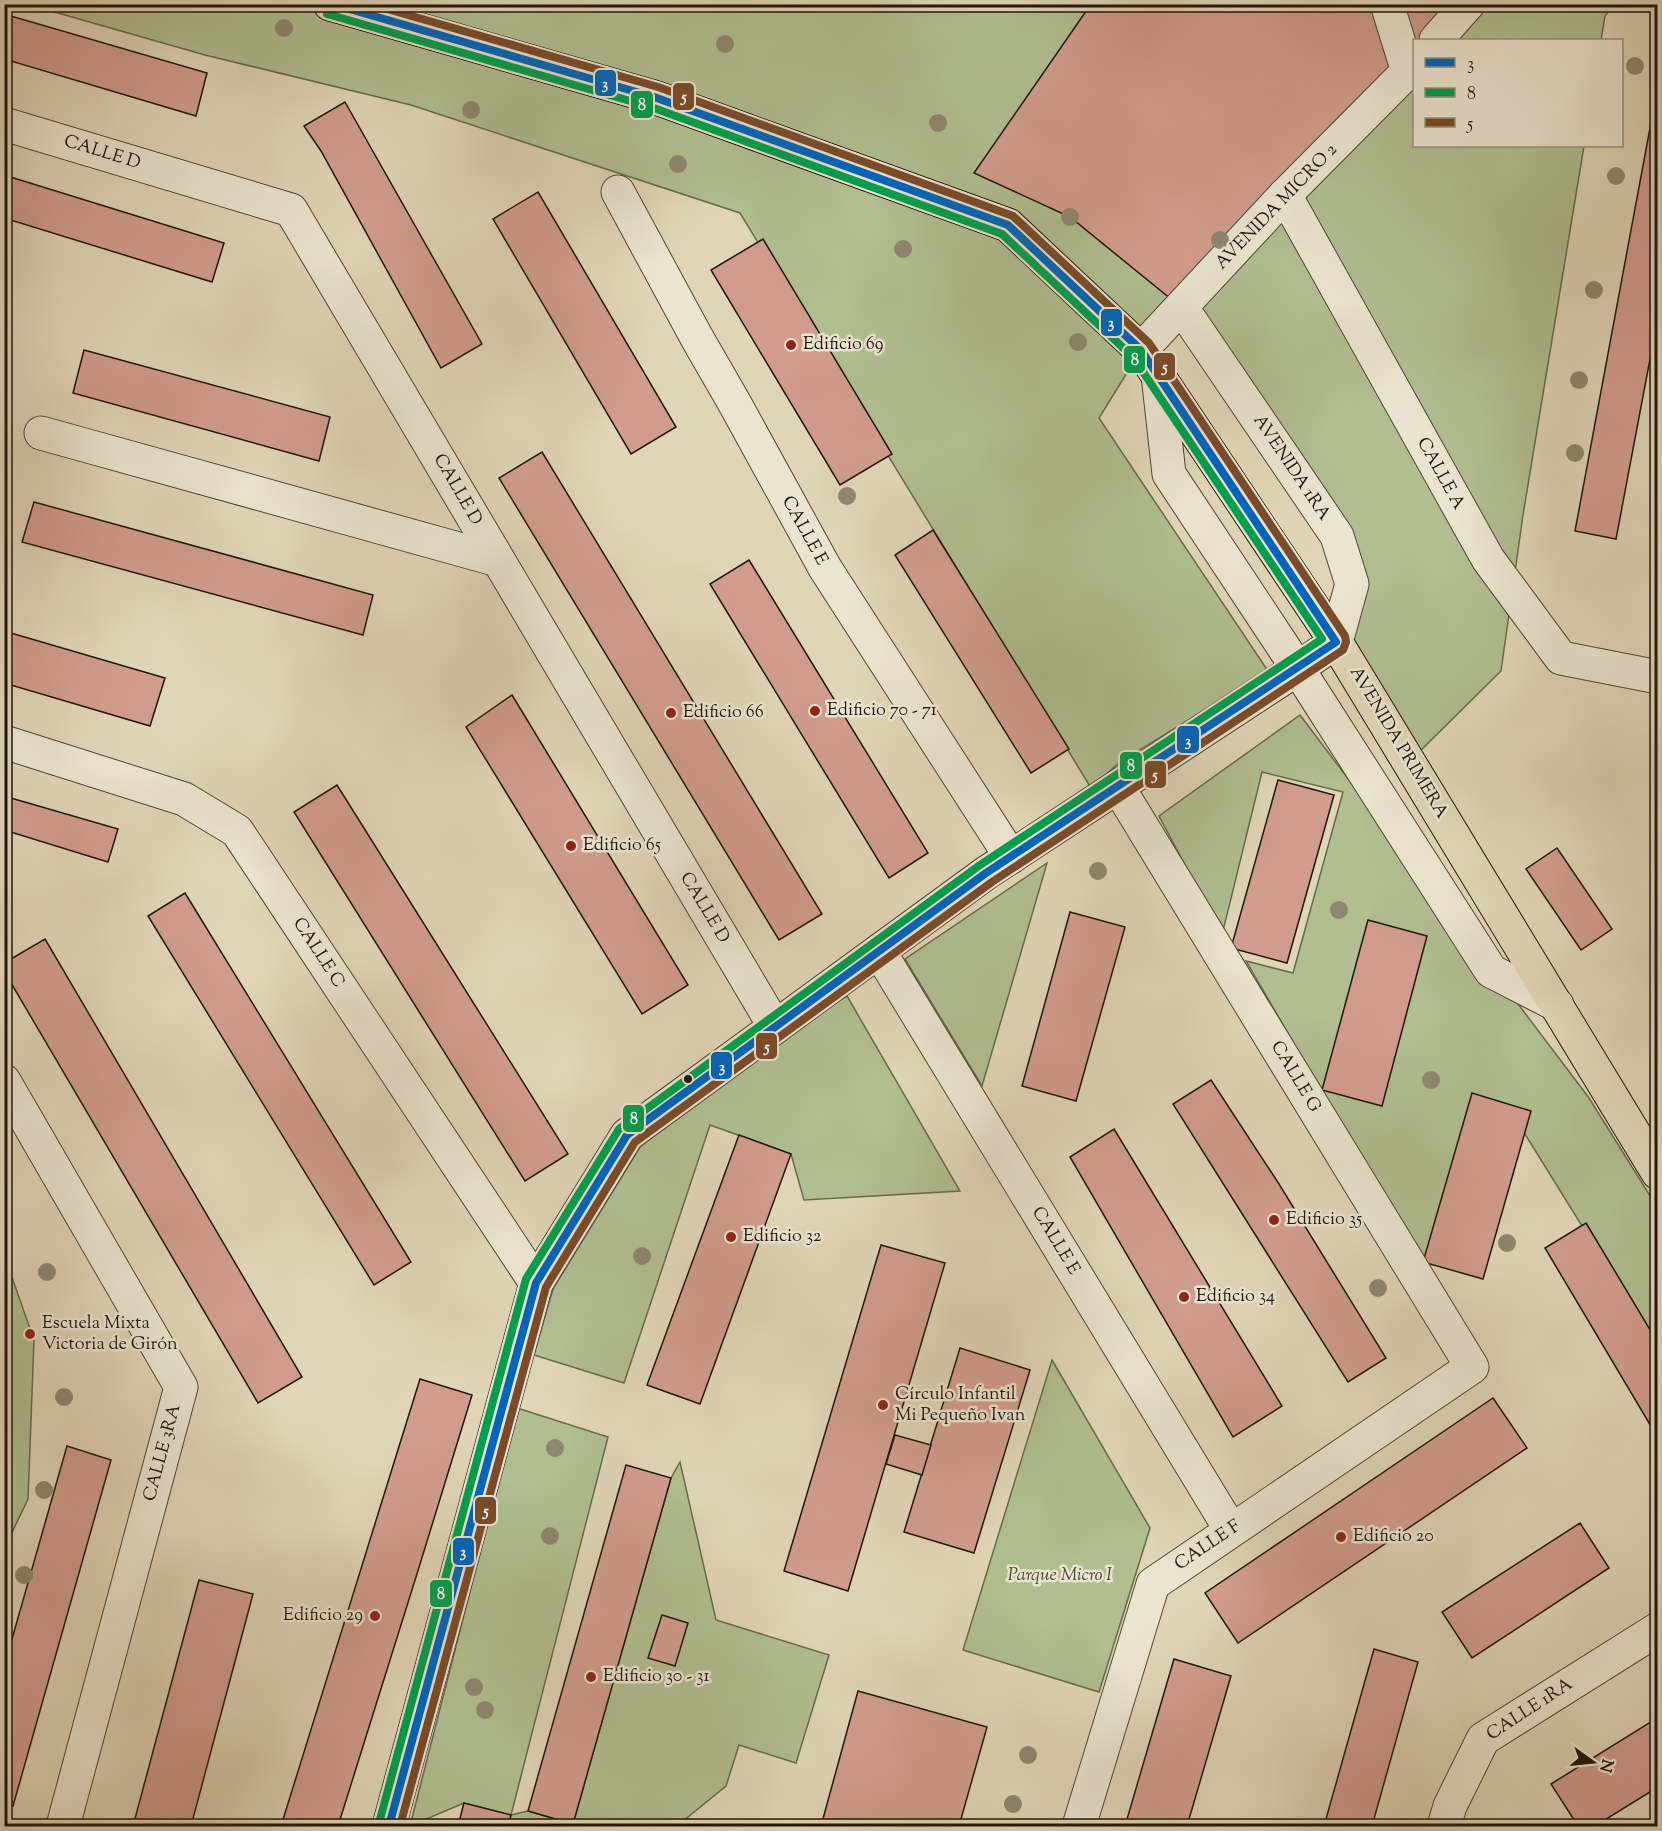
<svg xmlns="http://www.w3.org/2000/svg" width="1662" height="1831" font-family="'Sorts Mill Goudy',serif">
  <style>
    .green { fill: #b0be90; stroke: #686a4e; stroke-width: 1.5 }
    .building { fill: #d19c8e; stroke: #1f160c; stroke-width: 1.5 }
    .lines { fill: none; stroke-linecap: round; stroke-linejoin: round }
    .minor-casing { stroke: #4f4637; stroke-width: 35 }
    .major-casing { stroke: #1f160c; stroke-width: 35 }
    .minor { stroke: #ebe4d0; stroke-width: 33 }
    .major { stroke: #e0d5b7; stroke-width: 33 }
    .bus-1-casing { stroke: #ebe4d0; stroke-width: 12 }
    .bus-2-casing { stroke: #ebe4d0; stroke-width: 12 }
    .bus-3-casing { stroke: #ebe4d0; stroke-width: 12 }
    .bus-1 { stroke: #0065bd; stroke-width: 8 }
    .bus-2 { stroke: #029f4e; stroke-width: 8 }
    .bus-3 { stroke: #7a4b2a; stroke-width: 8 }
    .tree { fill: #8e876f }
    .poi-dot { fill: #8f2418; stroke: #ebe4d0; stroke-width: 2 }
    .bus-dot { fill: #1f160c; stroke: #ebe4d0; stroke-width: 2 }
    .labels { text-anchor: middle; dominant-baseline: central; stroke-width: 5; stroke-linejoin: round; paint-order: stroke }
    .street-label { font-size: 18px; fill: #1f160c; stroke: #ebe4d0 }
    .poi-label { font-size: 18px; fill: #1f160c; stroke: #ebe4d0; text-anchor: start }
    .park-label { font-size: 18px; font-style: italic; fill: #4a4834; stroke: #ebe4d0 }
    .line-badge { stroke: #ebe4d0; stroke-width: 2 }
    .badge-label { font-size: 16px; text-anchor: middle; font-weight: bold; fill: #fff }
  </style>
  <rect width="100%" height="100%" fill="#e0d5b7"/>
  <filter id="stains"><feTurbulence type="fractalNoise" baseFrequency=".00333" numOctaves="4"/><feColorMatrix values="0 0 0 0 .2 0 0 0 0 .09 0 0 0 0 .02 0 0 0 .5 -.17"/></filter>
  <radialGradient id="worn" r=".72"><stop offset=".6" stop-color="#630" stop-opacity="0"/><stop offset="1" stop-color="#630" stop-opacity=".3"/></radialGradient>
  <g class="green">
    <path d="M30 5H1613L1605 16 1601 40H1414V146H1584L1523 515 1501 671 1409 762 1336 642 1352 584 1182 308 1141 350 1099 418 1268 671 1120 762 1091 788 740 213 411 105 205 55Z"/>
    <path d="M1300 715 1589 1098 1657 1207V1347L1525 1134 1475 1097 1425 1269 1246 961 1293 973 1343 792 1262 772 1222 935 1159 816Z"/>
    <path d="M1047 863 982 1086 905 959Z"/>
    <path d="M847 996 960 1191 804 1200 791 1154 710 1125 624 1383 534 1355 553 1289 640 1147 772 1041Z"/>
    <path d="M7 1263 34 1340 28 1499 5 1547 4 1264Z"/>
    <path d="M1052 1360 1150 1528 1099 1692 963 1650Z"/>
    <path d="M517 1408 608 1437 511 1815 528 1811 573 1824 671 1478 680 1462 716 1620 829 1655 796 1763 739 1745 726 1786 677 1826H508L511 1815 464 1803 410 1826Z"/>
  </g>
  <g class="building">
    <path d="M1091 4H1465L1433 40H1414L1182 308 1070 217 974 173Z"/>
    <path d="M4 14 207 73 196 116 4 59Z"/>
    <path d="M1658 85V317L1616 539 1575 531Z"/>
    <path d="M345 102 482 344 441 368 321 151 304 126Z"/>
    <path d="M4 175 224 243 212 282 4 218Z"/>
    <path d="M538 192 676 427 631 454 493 219Z"/>
    <path d="M763 239 892 454 840 485 711 270Z"/>
    <path d="M84 350 330 417 319 461 73 393Z"/>
    <path d="M542 452 822 914 779 940 499 478Z"/>
    <path d="M34 502 373 595 363 635 22 542Z"/>
    <path d="M933 530 1069 749 1031 773 895 555Z"/>
    <path d="M749 560 928 853 889 878 710 584Z"/>
    <path d="M4 631 165 678 150 726 4 683Z"/>
    <path d="M512 695 688 985 642 1014 466 727Z"/>
    <path d="M1278 780 1334 795 1287 963 1231 948Z"/>
    <path d="M337 785 568 1154 525 1181 294 812Z"/>
    <path d="M4 796 118 829 108 862 4 830Z"/>
    <path d="M1557 848 1612 929 1581 950 1526 869Z"/>
    <path d="M185 893 411 1262 374 1285 148 916Z"/>
    <path d="M1070 912 1125 927 1076 1101 1022 1086Z"/>
    <path d="M1368 920 1427 936 1382 1106 1322 1090Z"/>
    <path d="M45 939 302 1377 258 1403 4 971V963Z"/>
    <path d="M1211 1080 1279 1184 1386 1358 1348 1382 1173 1104Z"/>
    <path d="M1472 1093 1531 1111 1483 1279 1423 1262Z"/>
    <path d="M1114 1129 1282 1406 1233 1437 1070 1157Z"/>
    <path d="M739 1135 791 1154 700 1404 647 1385Z"/>
    <path d="M1586 1223 1658 1343V1438L1545 1248Z"/>
    <path d="M881 1245 945 1263 848 1591 784 1571Z"/>
    <path d="M960 1348 1030 1370 974 1553 904 1532Z"/>
    <path d="M420 1379 472 1395 416 1577 338 1826H281Z"/>
    <path d="M1493 1398 1527 1448 1238 1643 1205 1593Z"/>
    <path d="M895 1435 931 1445 922 1475 886 1464Z"/>
    <path d="M67 1446 111 1460 13 1806 4 1803V1667Z"/>
    <path d="M626 1465 671 1478 573 1824 528 1811Z"/>
    <path d="M1580 1523 1609 1568 1472 1658 1442 1612Z"/>
    <path d="M199 1580 253 1594 191 1826H133Z"/>
    <path d="M662 1615 688 1623 675 1666 648 1658Z"/>
    <path d="M1374 1649 1418 1662 1372 1826H1324Z"/>
    <path d="M1174 1659 1231 1676 1187 1826H1125Z"/>
    <path d="M858 1691 987 1727 959 1826H821Z"/>
    <path d="M1657 1718 1658 1787 1595 1826H1578L1551 1784Z"/>
    <path d="M464 1803 511 1815 508 1826H458Z"/>
  </g>
  <g class="lines">
    <g class="minor-casing">
      <g id="minor">
        <path d="M1387 4 1408 72"/>
        <path d="M1436 40 1468 4"/>
        <path d="M4 124 291 210 775 1027"/>
        <path d="M618 192 697 338 735 404 825 568 1011 857"/>
        <path d="M1285 195 1488 559 1561 658 1658 677"/>
        <path d="M1141 350 1285 195 1414 65"/>
        <path d="M1158 375 1169 474 1298 669 1491 971 1557 1005"/>
        <path d="M41 433 498 560"/>
        <path d="M4 742 184 799 237 831 536 1283"/>
        <path d="M879 951 1231 1530"/>
        <path d="M4 1081 181 1387 63 1826"/>
        <path d="M389 1826 536 1283 627 1135 986 873 1279 681 1336 642 1352 584 1337 536 1182 308"/>
        <path d="M1079 1826 1153 1584 1472 1367 1118 787"/>
        <path d="M1444 1826 1450 1806 1483 1739 1658 1629"/>
      </g>
    </g>
    <g class="major-casing">
      <path id="major" d="M330 4 654 97 1008 225 1141 350 1336 642 1658 1173"/>
    </g>
    <use href="#minor" class="minor"/>
    <use href="#major" class="major"/>
    <g class="bus-1-casing">
      <path id="bus-1" d="M332 4 654 97 1008 225 1141 350 1336 642 986 873 627 1135 536 1283 389 1826"/>
    </g>
    <g class="bus-2-casing">
      <path id="bus-2" d="M327 14 651 107 1002 234 1133 357 1322 639 980 865 619 1129 526 1279 379 1823"/>
    </g>
    <g class="bus-3-casing">
      <path id="bus-3" d="M370 4 658 87 1013 216 1149 343 1345 636 1346 642 1343 650 992 882 635 1142 546 1287 400 1826"/>
    </g>
    <use href="#bus-1" class="bus-1"/>
    <use href="#bus-2" class="bus-2"/>
    <use href="#bus-3" class="bus-3"/>
  </g>
  <g class="tree">
    <circle cx="284" cy="28" r="9"/>
    <circle cx="725" cy="44" r="9"/>
    <circle cx="1635" cy="66" r="9"/>
    <circle cx="471" cy="110" r="9"/>
    <circle cx="938" cy="123" r="9"/>
    <circle cx="678" cy="164" r="9"/>
    <circle cx="1616" cy="176" r="9"/>
    <circle cx="1070" cy="217" r="9"/>
    <circle cx="1220" cy="240" r="9"/>
    <circle cx="903" cy="249" r="9"/>
    <circle cx="1594" cy="290" r="9"/>
    <circle cx="1078" cy="342" r="9"/>
    <circle cx="1579" cy="380" r="9"/>
    <circle cx="1575" cy="453" r="9"/>
    <circle cx="847" cy="496" r="9"/>
    <circle cx="1098" cy="871" r="9"/>
    <circle cx="1339" cy="910" r="9"/>
    <circle cx="1431" cy="1080" r="9"/>
    <circle cx="1507" cy="1243" r="9"/>
    <circle cx="642" cy="1256" r="9"/>
    <circle cx="47" cy="1272" r="9"/>
    <circle cx="1378" cy="1288" r="9"/>
    <circle cx="64" cy="1397" r="9"/>
    <circle cx="555" cy="1448" r="9"/>
    <circle cx="44" cy="1490" r="9"/>
    <circle cx="550" cy="1536" r="9"/>
    <circle cx="24" cy="1575" r="9"/>
    <circle cx="474" cy="1687" r="9"/>
    <circle cx="485" cy="1710" r="9"/>
    <circle cx="1028" cy="1755" r="9"/>
    <circle cx="1013" cy="1804" r="9"/>
  </g>
  <g class="poi-dot">
    <circle cx="791" cy="345" r="6"/>
    <circle cx="815" cy="711" r="6"/>
    <circle cx="671" cy="713" r="6"/>
    <circle cx="571" cy="846" r="6"/>
    <circle cx="1274" cy="1220" r="6"/>
    <circle cx="731" cy="1237" r="6"/>
    <circle cx="1184" cy="1297" r="6"/>
    <circle cx="30" cy="1334" r="6"/>
    <circle cx="883" cy="1405" r="6"/>
    <circle cx="1341" cy="1537" r="6"/>
    <circle cx="375" cy="1616" r="6"/>
    <circle cx="591" cy="1677" r="6"/>
  </g>
  <circle class="bus-dot" cx="688" cy="1079" r="5"/>
  <g class="labels">
    <g class="street-label">
      <text transform="translate(102 153) rotate(17)">CALLE D</text>
      <text transform="translate(1277 207) rotate(-46)">AVENIDA MICRO 2</text>
      <text transform="translate(1291 468) rotate(56)">AVENIDA 1RA</text>
      <text transform="translate(1440 474) rotate(61)">CALLE A</text>
      <text transform="translate(457 490) rotate(60)">CALLE D</text>
      <text transform="translate(804 531) rotate(61)">CALLE E</text>
      <text transform="translate(1398 743) rotate(59)">AVENIDA PRIMERA</text>
      <text transform="translate(704 908) rotate(59)">CALLE D</text>
      <text transform="translate(318 953) rotate(57)">CALLE C</text>
      <text transform="translate(1295 1077) rotate(59)">CALLE G</text>
      <text transform="translate(1055 1241) rotate(59)">CALLE E</text>
      <text transform="translate(163 1453) rotate(-75)">CALLE 3RA</text>
      <text transform="translate(1208 1546) rotate(-34)">CALLE F</text>
      <text transform="translate(1530 1710) rotate(-33)">CALLE 1RA</text>
    </g>
    <g class="poi-label">
      <text x="803" y="345">Edificio 69</text>
      <text x="827" y="711">Edificio 70 - 71</text>
      <text x="683" y="713">Edificio 66</text>
      <text x="583" y="846">Edificio 65</text>
      <text x="1286" y="1220">Edificio 35</text>
      <text x="743" y="1237">Edificio 32</text>
      <text x="1196" y="1297">Edificio 34</text>
      <text x="42" y="1324">Escuela Mixta<tspan x="42" dy="21">Victoria de Girón</tspan></text>
      <text x="895" y="1395">Círculo Infantil<tspan x="895" dy="21">Mi Pequeño Ivan</tspan></text>
      <text x="1353" y="1537">Edificio 20</text>
      <text x="363" y="1616" text-anchor="end">Edificio 29</text>
      <text x="603" y="1677">Edificio 30 - 31</text>
    </g>
    <g class="park-label">
      <text x="1060" y="1576">Parque Micro I</text>
    </g>
  </g>
  <g class="line-badge">
    <rect x="594" y="69" width="23" height="28" rx="6" fill="#0065bd"/>
    <rect x="672" y="82" width="23" height="29" rx="6" fill="#7a4b2a"/>
    <rect x="630" y="90" width="24" height="29" rx="6" fill="#029f4e"/>
    <rect x="1100" y="308" width="23" height="29" rx="6" fill="#0065bd"/>
    <rect x="1123" y="345" width="23" height="29" rx="6" fill="#029f4e"/>
    <rect x="1153" y="352" width="23" height="29" rx="6" fill="#7a4b2a"/>
    <rect x="1176" y="725" width="24" height="29" rx="6" fill="#0065bd"/>
    <rect x="1119" y="751" width="24" height="29" rx="6" fill="#029f4e"/>
    <rect x="1144" y="760" width="23" height="29" rx="6" fill="#7a4b2a"/>
    <rect x="755" y="1032" width="23" height="28" rx="6" fill="#7a4b2a"/>
    <rect x="710" y="1051" width="23" height="29" rx="6" fill="#0065bd"/>
    <rect x="622" y="1104" width="23" height="29" rx="6" fill="#029f4e"/>
    <rect x="474" y="1496" width="23" height="29" rx="6" fill="#7a4b2a"/>
    <rect x="452" y="1537" width="23" height="29" rx="6" fill="#0065bd"/>
    <rect x="429" y="1579" width="24" height="29" rx="6" fill="#029f4e"/>
  </g>
  <g class="badge-label">
    <text x="605" y="89">3</text>
    <text x="684" y="102">5</text>
    <text x="642" y="110">8</text>
    <text x="1111" y="328">3</text>
    <text x="1135" y="365">8</text>
    <text x="1165" y="372">5</text>
    <text x="1188" y="746">3</text>
    <text x="1131" y="771">8</text>
    <text x="1155" y="780">5</text>
    <text x="767" y="1052">5</text>
    <text x="722" y="1072">3</text>
    <text x="634" y="1124">8</text>
    <text x="486" y="1516">5</text>
    <text x="463" y="1557">3</text>
    <text x="441" y="1599">8</text>
  </g>
  <rect width="1662" height="1831" fill="none" stroke="#e0d5b7" stroke-width="24"/>
  <rect x="6" y="6" width="1650" height="1819" fill="none" stroke="#1f160c" stroke-width="3"/>
  <rect x="12" y="12" width="1638" height="1807" fill="none" stroke="#1f160c" stroke-width="1.5"/>
  <rect x="1413" y="39" width="210" height="108" fill="#ebe4d0" stroke="#999282" stroke-width="1.5"/>
  <rect x="1425" y="58" width="30" height="9" fill="#0065bd" stroke="#999282" stroke-width="1.5"/>
  <text x="1467" y="69" font-size="18" fill="#1f160c">3</text>
  <rect x="1425" y="88" width="30" height="9" fill="#029f4e" stroke="#999282" stroke-width="1.5"/>
  <text x="1467" y="99" font-size="18" fill="#1f160c">8</text>
  <rect x="1425" y="118" width="30" height="9" fill="#7a4b2a" stroke="#999282" stroke-width="1.5"/>
  <text x="1467" y="129" font-size="18" fill="#1f160c">5</text>
  <g transform="translate(1593 1762) rotate(105)" stroke="#ebe4d0" stroke-width="4.5" paint-order="stroke">
  <path d="M0-4.5L10 22L0 15L-10 22Z" fill="#1f160c"/>
  <text y="-9" font-size="16" font-weight="bold" text-anchor="middle" fill="#1f160c">N</text>
  </g>
  <rect width="100%" height="100%" filter="url(#stains)"/>
  <rect width="100%" height="100%" fill="url(#worn)"/>
</svg>
